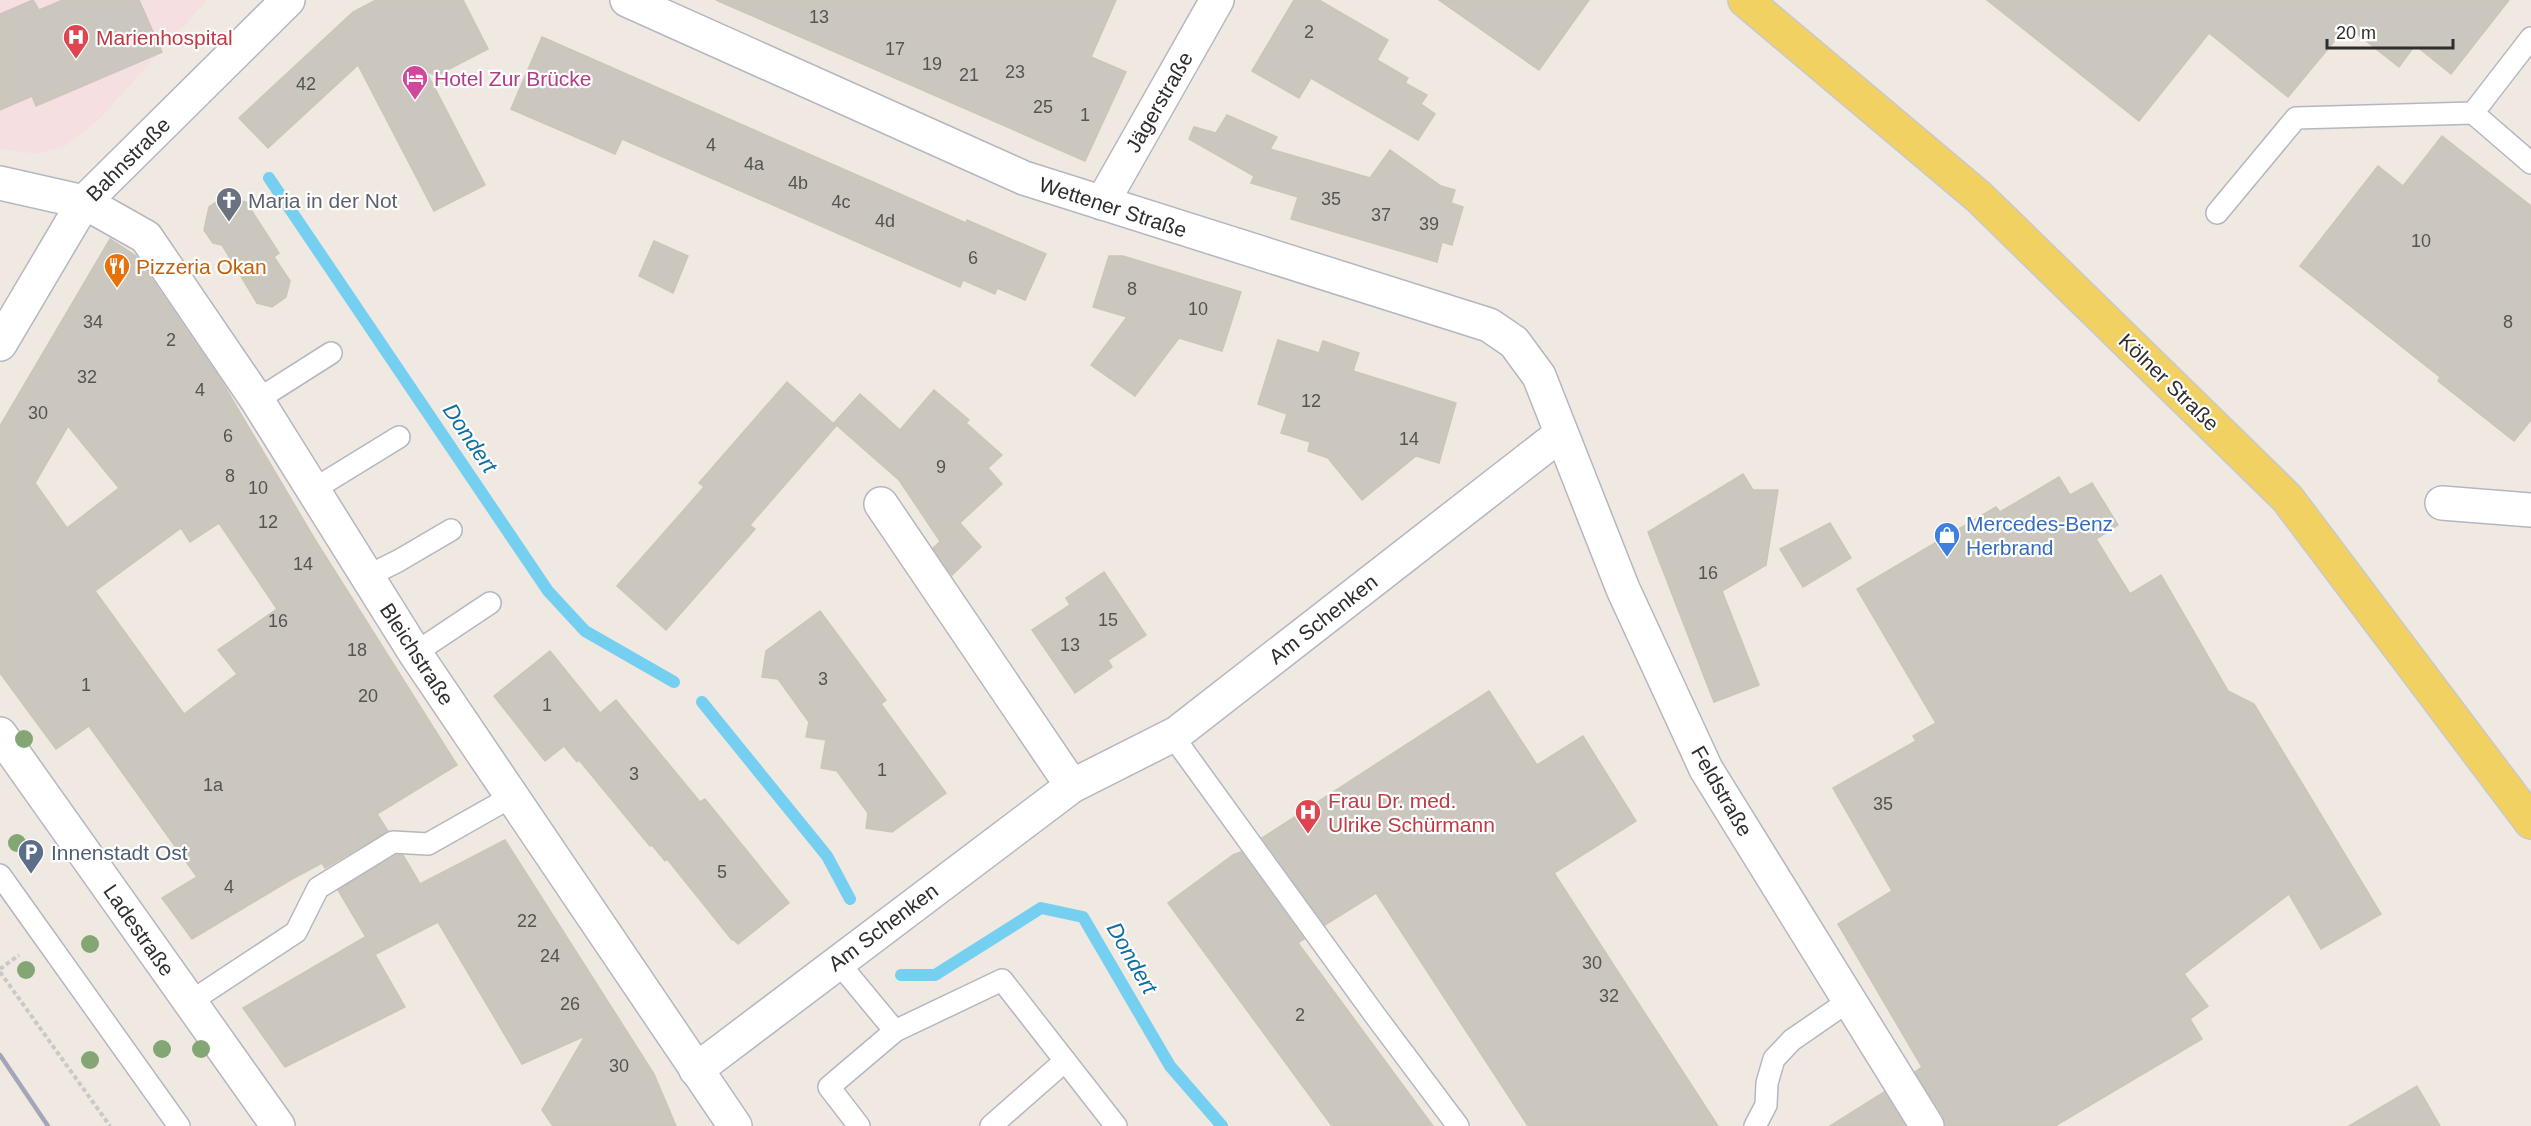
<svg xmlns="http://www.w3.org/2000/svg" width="2531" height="1126" font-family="Arial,sans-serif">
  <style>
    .medical { fill: #f5dfe0 }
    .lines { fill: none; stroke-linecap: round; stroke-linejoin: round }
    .stream { stroke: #75cff0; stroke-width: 12 }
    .building { fill: #cbc7bf; stroke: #cbc5ba; stroke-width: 1.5; fill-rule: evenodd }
    .service-casing { stroke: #b4b7c1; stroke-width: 24 }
    .minor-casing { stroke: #b4b7c1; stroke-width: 36 }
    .tertiary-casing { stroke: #b4b7c1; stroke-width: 36 }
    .primary-casing { stroke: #c9c9c9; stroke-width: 36 }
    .path { stroke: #c9c9c9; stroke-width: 4; stroke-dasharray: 4.5 3; stroke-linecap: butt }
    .service { stroke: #fff; stroke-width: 21 }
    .minor { stroke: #fff; stroke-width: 33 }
    .tertiary { stroke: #fff; stroke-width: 33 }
    .primary { stroke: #f2d163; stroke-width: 33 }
    .rail { stroke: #a3a6b8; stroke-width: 4.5 }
    .tree { fill: #84a574 }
    .labels { text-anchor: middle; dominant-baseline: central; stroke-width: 4.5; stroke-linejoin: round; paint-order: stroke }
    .number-label { font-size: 18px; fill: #555452 }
    .health-label { font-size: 21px; fill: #be3a42; stroke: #fff; text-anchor: start }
    .hotel-label { font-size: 21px; fill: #b23c85; stroke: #fff; text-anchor: start }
    .street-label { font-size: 21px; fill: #2e2e2e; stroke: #fff }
    .worship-label { font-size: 21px; fill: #5b616d; stroke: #fff; text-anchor: start }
    .food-label { font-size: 21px; fill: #c56008; stroke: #fff; text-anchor: start }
    .shop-label { font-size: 21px; fill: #366cbe; stroke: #fff; text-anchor: start }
    .service-label { font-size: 21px; fill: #4e5e75; stroke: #fff; text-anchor: start }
    .water-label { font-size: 22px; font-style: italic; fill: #0d6fa3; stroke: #fff }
  </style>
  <rect width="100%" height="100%" fill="#efe9e1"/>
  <path class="medical" d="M0 0H207L98 120 65 146 38 154 0 149Z"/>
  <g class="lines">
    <g class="stream">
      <path d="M269 178 548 591 585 631 674 682"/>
      <path d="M702 702 827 856 850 899"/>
      <path d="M901 975H935L1041 908 1083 917 1170 1066 1222 1126"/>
    </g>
  </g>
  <g class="building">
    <path d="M33 0 39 10 63 0H139L162 52 36 106 32 96 0 110V14Z"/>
    <path d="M376 0H463L488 49 436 76 426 71 485 185 434 211 358 65 268 148 239 118 353 12Z"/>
    <path d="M716 0H1116L1091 57 1126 72 1085 161Z"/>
    <path d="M1294 0H1319L1388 40 1377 60 1408 78 1405 83 1427 95 1421 104 1435 114 1418 140 1311 78 1299 98 1252 71Z"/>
    <path d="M1439 0H1589L1539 70Z"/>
    <path d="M1987 0H2509L2451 74 2415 45 2399 67 2347 26 2288 97 2209 33 2139 121Z"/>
    <path d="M542 37 875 183 966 223 967 220 1046 254 1025 300 997 288 995 294 963 280 960 287 622 139 615 154 511 109Z"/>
    <path d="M1227 115 1277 137 1270 149 1370 178 1390 150 1441 186 1455 190 1451 203 1463 207 1452 245 1442 242 1437 262 1291 219 1298 197 1251 183 1254 176 1189 139 1194 127 1216 133Z"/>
    <path d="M2442 136 2531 206V420L2514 441 2438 381 2440 377 2300 266 2378 166 2403 186Z"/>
    <path d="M223 197 246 202 279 253 274 257 290 281 286 297 272 307 257 303 222 245 213 243 204 230 209 207Z"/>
    <path d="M110 239 136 256 222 382 314 538 457 765 377 814 388 831 325 868 322 863 292 879 192 939 162 898 197 877 89 726 56 749 0 673V426ZM68 426 119 488 67 528 35 483ZM219 523 277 609 218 650 237 674 184 714 95 591 181 528 190 542Z"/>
    <path d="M654 241 688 256 673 293 639 276Z"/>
    <path d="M1109 256H1123L1241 292 1222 351 1179 338 1135 396 1091 365 1127 317 1093 307Z"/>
    <path d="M1278 340 1319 353 1323 341 1359 353 1353 371 1456 403 1439 463 1416 456 1362 500 1328 458 1308 451 1310 442 1281 433 1287 414 1258 404Z"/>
    <path d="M787 382 836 426 750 525 755 529 666 630 617 586 704 487 699 483Z"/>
    <path d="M934 390 969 420 966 423 1002 455 988 468 1002 484 940 541 899 480 834 423 860 394 900 430Z"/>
    <path d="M1743 474 1753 490H1778L1766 565 1722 591 1759 685 1714 702 1648 532Z"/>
    <path d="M2059 477 2070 495 2092 483 2118 525 2096 539 2130 594 2161 575 2228 691 2254 704 2381 914 2321 949 2289 894 2184 974 2208 1006 2190 1019 2202 1039 2055 1126H1946L1943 1116 1915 1072 1922 1067 1838 924 1892 891 1833 788 1916 741 1913 736 1936 723 1857 589 1996 507 2000 512Z"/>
    <path d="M960 523 981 547 952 575 933 548Z"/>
    <path d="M1830 523 1851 558 1803 587 1780 549Z"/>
    <path d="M1104 572 1146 635 1108 660 1112 667 1075 693 1032 630 1070 605 1066 598Z"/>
    <path d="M820 611 886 700 881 704 946 793 892 832 866 828 868 813 837 771 821 768 826 740 806 737 809 722 778 679 762 677 766 651Z"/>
    <path d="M550 651 600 713 616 700 700 802 705 799 789 903 738 944 733 939 732 940 667 859 665 861 652 845 650 846 645 840 579 760 577 762 564 746 545 761 494 696Z"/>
    <path d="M1489 691 1537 765 1583 736 1636 821 1554 873 1718 1126H1528L1376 893 1325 925 1262 838Z"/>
    <path d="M505 840 654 1074 676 1126H553L542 1110 585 1036 522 1064 438 922 376 954 338 890 396 855H403L420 884Z"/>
    <path d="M1241 852 1304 939 1298 943 1433 1126H1332L1168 903 1233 855Z"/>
    <path d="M365 937 405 1007 285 1067 243 1008Z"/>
    <path d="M2417 1086 2440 1126H2349Z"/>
    <path d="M1884 1092 1905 1126H1830Z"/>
  </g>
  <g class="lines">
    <g class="service-casing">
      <g id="service">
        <path d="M2531 38 2473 113 2531 163"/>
        <path d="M2217 213 2296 118 2473 113"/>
        <path d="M257 400 331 353"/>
        <path d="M311 491 399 437"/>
        <path d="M368 576 398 561 451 530"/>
        <path d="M415 653 490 603"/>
        <path d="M1172 735 1374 1014 1458 1126"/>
        <path d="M0 875 179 1126"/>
        <path d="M837 961 895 1031"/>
        <path d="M190 1002 296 932 318 888 393 842 428 844 511 797"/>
        <path d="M859 1126 829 1087 895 1031 1002 980 1116 1126"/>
        <path d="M991 1126 1065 1061"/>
        <path d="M1755 1126 1766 1105 1767 1083 1774 1059 1792 1040 1850 1000"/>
      </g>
    </g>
    <g class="minor-casing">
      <g id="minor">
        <path d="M627 0 1024 178 1489 325 1514 342 1539 376 1623 589 1706 769 1927 1126"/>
        <path d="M0 183 84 202 146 237 257 400 415 653 735 1126"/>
        <path d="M1102 203 1217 0"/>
        <path d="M2442 503 2531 510"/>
        <path d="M881 504 1072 786"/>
        <path d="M0 734 278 1126"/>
        <path d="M696 1070 1072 786 1177 733 1561 434"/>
      </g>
    </g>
    <g class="tertiary-casing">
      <path id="tertiary" d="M0 344 84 202 288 0"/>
    </g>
    <g class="primary-casing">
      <path id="primary" d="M1745 0 1979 197 2287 498 2531 822"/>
    </g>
    <g class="path">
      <path d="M0 969 19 955"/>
      <path d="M0 972 110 1126"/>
    </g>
    <use href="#service" class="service"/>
    <use href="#minor" class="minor"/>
    <use href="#tertiary" class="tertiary"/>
    <use href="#primary" class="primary"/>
    <path class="rail" d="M0 1055 48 1126"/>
  </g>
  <g class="tree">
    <circle cx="24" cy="739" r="9"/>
    <circle cx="17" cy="843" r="9"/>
    <circle cx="90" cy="944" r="9"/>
    <circle cx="26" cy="970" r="9"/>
    <circle cx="162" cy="1049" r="9"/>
    <circle cx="201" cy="1049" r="9"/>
    <circle cx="90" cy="1060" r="9"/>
  </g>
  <defs>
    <g id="hospital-pin" transform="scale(1.35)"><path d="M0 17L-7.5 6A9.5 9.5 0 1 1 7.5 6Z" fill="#e0444e" stroke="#fff"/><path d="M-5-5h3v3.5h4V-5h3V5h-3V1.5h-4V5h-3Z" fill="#fff"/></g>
    <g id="hotel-pin" transform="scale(1.35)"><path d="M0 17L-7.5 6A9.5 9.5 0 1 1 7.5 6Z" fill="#d1479c" stroke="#fff"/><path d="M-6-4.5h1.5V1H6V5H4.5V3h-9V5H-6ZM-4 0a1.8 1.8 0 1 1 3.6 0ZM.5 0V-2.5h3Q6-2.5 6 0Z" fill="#fff"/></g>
    <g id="church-pin" transform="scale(1.35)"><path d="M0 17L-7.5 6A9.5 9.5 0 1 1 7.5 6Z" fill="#6b7280" stroke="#fff"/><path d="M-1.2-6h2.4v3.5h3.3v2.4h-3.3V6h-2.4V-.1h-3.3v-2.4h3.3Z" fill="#fff"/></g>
    <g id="restaurant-pin" transform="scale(1.35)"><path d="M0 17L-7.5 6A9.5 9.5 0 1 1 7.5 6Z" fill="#e8710a" stroke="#fff"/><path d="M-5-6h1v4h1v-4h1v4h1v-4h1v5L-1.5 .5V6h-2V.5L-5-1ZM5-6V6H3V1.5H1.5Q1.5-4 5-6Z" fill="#fff"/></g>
    <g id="shop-pin" transform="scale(1.35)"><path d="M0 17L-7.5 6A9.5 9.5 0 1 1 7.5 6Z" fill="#3f7fe0" stroke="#fff"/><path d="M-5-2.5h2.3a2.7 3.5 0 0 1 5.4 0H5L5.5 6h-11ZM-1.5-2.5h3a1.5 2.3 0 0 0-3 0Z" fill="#fff"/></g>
    <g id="parking-pin" transform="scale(1.35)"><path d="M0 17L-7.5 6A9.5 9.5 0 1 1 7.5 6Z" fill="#5c6f8a" stroke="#fff"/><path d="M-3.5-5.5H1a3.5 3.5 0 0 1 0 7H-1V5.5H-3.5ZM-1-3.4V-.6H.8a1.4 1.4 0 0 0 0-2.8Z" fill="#fff"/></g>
  </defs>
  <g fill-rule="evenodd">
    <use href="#hospital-pin" x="76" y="37"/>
    <use href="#hotel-pin" x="415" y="78"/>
    <use href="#church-pin" x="229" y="200"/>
    <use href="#restaurant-pin" x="117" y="266"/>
    <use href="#shop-pin" x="1947" y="535"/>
    <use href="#hospital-pin" x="1308" y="812"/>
    <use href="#parking-pin" x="31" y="852"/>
  </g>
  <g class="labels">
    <g class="number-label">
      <text x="819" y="17">13</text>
      <text x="1309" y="32">2</text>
      <text x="895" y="49">17</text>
      <text x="932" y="64">19</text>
      <text x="1015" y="72">23</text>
      <text x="969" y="75">21</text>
      <text x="306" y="84">42</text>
      <text x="1043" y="107">25</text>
      <text x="1085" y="115">1</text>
      <text x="711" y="145">4</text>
      <text x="754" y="164">4a</text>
      <text x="798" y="183">4b</text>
      <text x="1331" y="199">35</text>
      <text x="841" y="202">4c</text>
      <text x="1381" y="215">37</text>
      <text x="885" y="221">4d</text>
      <text x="1429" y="224">39</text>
      <text x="2421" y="241">10</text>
      <text x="973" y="258">6</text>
      <text x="1132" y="289">8</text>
      <text x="1198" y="309">10</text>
      <text x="93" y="322">34</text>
      <text x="2508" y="322">8</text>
      <text x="171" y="340">2</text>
      <text x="87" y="377">32</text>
      <text x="200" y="390">4</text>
      <text x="1311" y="401">12</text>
      <text x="38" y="413">30</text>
      <text x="228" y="436">6</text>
      <text x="1409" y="439">14</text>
      <text x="941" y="467">9</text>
      <text x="230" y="476">8</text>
      <text x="258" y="488">10</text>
      <text x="268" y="522">12</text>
      <text x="303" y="564">14</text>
      <text x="1708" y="573">16</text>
      <text x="1108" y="620">15</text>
      <text x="278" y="621">16</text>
      <text x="1070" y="645">13</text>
      <text x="357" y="650">18</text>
      <text x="823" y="679">3</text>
      <text x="86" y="685">1</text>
      <text x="368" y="696">20</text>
      <text x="547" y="705">1</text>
      <text x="882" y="770">1</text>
      <text x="634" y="774">3</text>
      <text x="213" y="785">1a</text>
      <text x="1883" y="804">35</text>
      <text x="722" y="872">5</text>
      <text x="229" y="887">4</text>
      <text x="527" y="921">22</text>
      <text x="550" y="956">24</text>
      <text x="1592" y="963">30</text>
      <text x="1609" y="996">32</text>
      <text x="570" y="1004">26</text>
      <text x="1300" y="1015">2</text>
      <text x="619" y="1066">30</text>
    </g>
    <g class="health-label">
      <text x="96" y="37">Marienhospital</text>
      <text x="1328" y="800">Frau Dr. med.<tspan x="1328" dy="24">Ulrike Schürmann</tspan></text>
    </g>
    <g class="hotel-label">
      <text x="434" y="78">Hotel Zur Brücke</text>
    </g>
    <g class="street-label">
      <text transform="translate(1159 102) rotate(-60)">Jägerstraße</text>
      <text transform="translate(128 159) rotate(-45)">Bahnstraße</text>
      <text transform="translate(1113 207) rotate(18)">Wettener Straße</text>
      <text transform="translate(2169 382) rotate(44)">Kölner Straße</text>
      <text transform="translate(1323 619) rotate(-38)">Am Schenken</text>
      <text transform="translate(417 654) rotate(57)">Bleichstraße</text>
      <text transform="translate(1722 791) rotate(60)">Feldstraße</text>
      <text transform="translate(883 927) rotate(-37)">Am Schenken</text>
      <text transform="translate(139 930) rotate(55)">Ladestraße</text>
    </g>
    <g class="worship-label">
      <text x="248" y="200">Maria in der Not</text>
    </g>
    <g class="food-label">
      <text x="136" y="266">Pizzeria Okan</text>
    </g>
    <g class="shop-label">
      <text x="1966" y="523">Mercedes-Benz<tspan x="1966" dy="24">Herbrand</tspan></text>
    </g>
    <g class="service-label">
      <text x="51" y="852">Innenstadt Ost</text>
    </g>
    <g class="water-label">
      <text transform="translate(470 438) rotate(56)">Dondert</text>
      <text transform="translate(1132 958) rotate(60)">Dondert</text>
    </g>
  </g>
  <path d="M2327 39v9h126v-9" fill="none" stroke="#2e2e2e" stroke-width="3"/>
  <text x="2336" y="39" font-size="18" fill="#2e2e2e" stroke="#ffffff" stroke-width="4.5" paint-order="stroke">20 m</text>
</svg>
